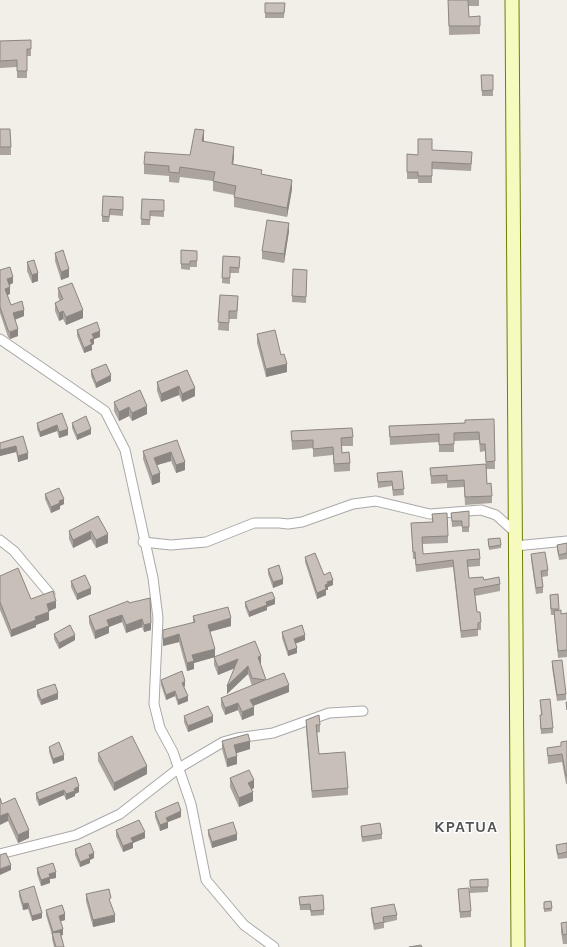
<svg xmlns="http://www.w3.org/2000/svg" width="567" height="947" font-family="Karla,sans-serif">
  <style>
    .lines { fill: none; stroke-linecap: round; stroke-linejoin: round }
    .minor-casing { stroke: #a9a9a9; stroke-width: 11 }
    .secondary-casing { stroke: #707d05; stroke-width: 15 }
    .minor { stroke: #fff; stroke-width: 9 }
    .secondary { stroke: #f7fabf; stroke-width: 13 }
    .wall { fill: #aba49e }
    .shaded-wall { fill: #8b8681 }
    .building { fill: #c7bfb8; stroke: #8b8681 }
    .labels { text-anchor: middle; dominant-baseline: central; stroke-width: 3; stroke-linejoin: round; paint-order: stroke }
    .district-label { font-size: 16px; font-weight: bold; letter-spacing: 1px; fill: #555; stroke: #fff }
  </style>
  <rect width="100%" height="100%" fill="#f2efe9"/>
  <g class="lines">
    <g class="minor-casing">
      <g id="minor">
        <path d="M0 339 105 411 125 450 153 578 158 618 154 704 160 728 173 752 191 804 206 880 244 925 274 947"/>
        <path d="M0 540 14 551 50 594"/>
        <path d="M143 542 171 545 206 542 254 523H279L288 524 302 522 353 504 376 501 430 514 481 510 496 515 515 532"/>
        <path d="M515 546 567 541"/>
        <path d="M0 854 76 835 120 814 179 768 223 742 237 738 273 733 329 713 363 711"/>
      </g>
    </g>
    <g class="secondary-casing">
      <path id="secondary" d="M512 0 518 947"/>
    </g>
    <use href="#minor" class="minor"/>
    <use href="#secondary" class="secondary"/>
  </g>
  <g class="wall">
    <path d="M448 0H479V6H468L469 17 480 16V34L449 35Z"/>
    <path d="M265 3H285L284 18H265Z"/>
    <path d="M31 40V56H27V78H17V67L0 68V41Z"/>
    <path d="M481 75H493V96H482Z"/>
    <path d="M0 129 11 147V155H0Z"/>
    <path d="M204 140V142L234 156 233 165 262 174 292 189 287 217 234 207V195L213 191V181L180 177 179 183 169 182V176L144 174V164L190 155Z"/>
    <path d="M432 150 472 159 471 171 432 169V183H418V179H407V154L418 155Z"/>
    <path d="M123 197V216L110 215 109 222H102V216Z"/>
    <path d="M142 199 164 205V217L150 216V225H141Z"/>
    <path d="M289 231 284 263 262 259V251Z"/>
    <path d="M181 250 197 251V267H190V270L181 269Z"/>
    <path d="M55 253 69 277 61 280 55 261Z"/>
    <path d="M223 256 240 257 239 273H230V284L222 283Z"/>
    <path d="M27 262 38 281 32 283 27 271Z"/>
    <path d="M0 270 13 283 9 285 10 294 7 295 11 305 24 316 15 320 18 336 10 339 8 337 0 313Z"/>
    <path d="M307 276 306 303 292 302V296Z"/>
    <path d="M58 288 83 318 66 325 63 319 59 321 55 311V303L60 301 58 297Z"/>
    <path d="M220 295 238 304 237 319H229V331L218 330Z"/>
    <path d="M77 330 100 337 94 339V344L92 345V350L84 353 77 336Z"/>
    <path d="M257 334 281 355 287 372 266 377 257 343Z"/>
    <path d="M91 370 111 381 96 388 91 376Z"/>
    <path d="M187 370 195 396 182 402 179 395 161 402 157 391V382Z"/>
    <path d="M114 402 147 414 132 421 129 416 119 421 114 411Z"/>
    <path d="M62 413 68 435 59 438 57 431 40 437 37 429V423Z"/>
    <path d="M494 419 495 469H486L487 484 492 496V503L465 505 464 487 447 488V483L431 484 430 468 486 465 485 451 480 452 479 440 454 441V452H439V442L390 445 389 426 465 423Z"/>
    <path d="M72 423 91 434 77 440 72 428Z"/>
    <path d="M291 431 353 437V446H342V453L350 463V471L334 472 333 455 313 457V448L292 450Z"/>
    <path d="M23 436 28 459 18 462 16 452 0 456V443Z"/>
    <path d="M177 440 185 470 176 473 171 461 157 465 160 482 152 485 143 459V451Z"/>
    <path d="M402 471 404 495 393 496 392 486 378 488 377 473Z"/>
    <path d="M45 494 64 504 60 506V509L51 513 45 499Z"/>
    <path d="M469 511V532H462V526L452 527 451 513Z"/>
    <path d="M432 514 448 536V543L422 544 423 554 480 559V566L468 567 469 578 484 580 500 584V591L475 596 477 612 481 622V630H478V636L461 638 453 567 416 572 415 559H413L411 523 432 522Z"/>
    <path d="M98 516 108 543 96 548 91 539 73 548 69 539V531Z"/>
    <path d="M488 539 501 545V548L489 550Z"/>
    <path d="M567 543V559L559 560 557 550V545Z"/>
    <path d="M531 554 548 570V576L542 577 543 587V593L536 594 531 559Z"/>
    <path d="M305 557 324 575 333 585 328 587V590H326V595L317 599 305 562Z"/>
    <path d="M268 569 283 584 273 588 268 574Z"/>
    <path d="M0 576 31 599 56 608 49 611V620L36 625V627L11 637 0 610Z"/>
    <path d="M71 581 91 594 77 600 71 587Z"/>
    <path d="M558 594 559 610 561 614 567 613V657L558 658 554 615H551L550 601V595Z"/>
    <path d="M245 602 275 604 267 607V610L249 617 245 607Z"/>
    <path d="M129 603 151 630 144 632 142 627 126 633 122 622 109 627V633L95 639 89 623V616Z"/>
    <path d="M193 616 231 626 210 632 215 657 194 663V669L187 671 179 642 163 646 193 622Z"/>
    <path d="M282 632 305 640 295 644 297 653 288 656 282 638Z"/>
    <path d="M54 634 75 640 59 649 54 639Z"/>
    <path d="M214 657 261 664H260L266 680 289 692 253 706 254 715 242 720 238 710 225 715 221 706V698L252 686 248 674 227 694 234 668 218 675 214 665Z"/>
    <path d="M552 661 566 694V700L557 701 552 667Z"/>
    <path d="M161 680 185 686 184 687 188 701 178 705 175 696 166 700 161 685Z"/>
    <path d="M37 690 58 699 41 705 37 696Z"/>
    <path d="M540 700 553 728V733L541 734 540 721V715H541Z"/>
    <path d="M184 716 213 722 188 732 184 722Z"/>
    <path d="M306 720 320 725V732L317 733 319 754 348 788V795L312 798 306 728Z"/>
    <path d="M222 741 250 749 236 753 237 764 227 767 222 749Z"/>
    <path d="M567 741V784H566L562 762 548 764 547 748 561 747V742Z"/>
    <path d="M49 747 64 760 53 764 49 752Z"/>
    <path d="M98 753 147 774 114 791 98 761Z"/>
    <path d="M76 777 79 792 75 794V796L66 800 64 795 39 806 36 799V793Z"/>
    <path d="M230 778 254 788 252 789 253 801 239 807 230 787Z"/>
    <path d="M2 804 29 838 18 843 8 821Z"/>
    <path d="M155 812 181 817 168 822V828L160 831 155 817Z"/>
    <path d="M361 826 382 834V839L362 842 361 832Z"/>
    <path d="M116 830 145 838 133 843V848L123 852 116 836Z"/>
    <path d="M208 830 237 840 212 848 208 835Z"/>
    <path d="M567 843V858L558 859 556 850V845Z"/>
    <path d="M75 849 94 858 90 860V863L80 867 75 855Z"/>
    <path d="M37 868 56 878 50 879V883L41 886 37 874Z"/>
    <path d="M488 879V892L470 893V880Z"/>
    <path d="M458 889 471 911V917L460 918Z"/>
    <path d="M19 891 42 918 32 921 28 909 23 910 19 896Z"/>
    <path d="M86 894 111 905 115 922 93 927 86 901Z"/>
    <path d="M299 897 324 910V915L311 916 310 910H300Z"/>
    <path d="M551 901 552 911 544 912V902Z"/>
    <path d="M371 908 397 915V920L384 923V928L374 930 371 914Z"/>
    <path d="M46 910 65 920 60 921 63 935H61L64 947H54L52 939V935L46 915Z"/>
    <path d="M567 922V944H563L561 932V923Z"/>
  </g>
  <g class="shaded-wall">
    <path d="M204 130V140L202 151V141Z"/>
    <path d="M234 147V156L232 174V164Z"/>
    <path d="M292 180V189L287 217V208Z"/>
    <path d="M289 223V231L284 263V254Z"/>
    <path d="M69 269V277L61 280V272Z"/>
    <path d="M38 273V281L32 283V275Z"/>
    <path d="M13 277V283L7 286V279Z"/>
    <path d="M10 287V294L5 296V289Z"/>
    <path d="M24 310V316L13 320V313Z"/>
    <path d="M83 310V318L66 325V317Z"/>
    <path d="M63 311V319L59 321V313Z"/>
    <path d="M18 329V336L10 339V332Z"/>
    <path d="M100 331V337L94 339V344L92 345V350L84 353V348L90 340 92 334Z"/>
    <path d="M287 364V372L266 377V369Z"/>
    <path d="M111 375V381L96 388V383Z"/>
    <path d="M179 386V395L161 402V394Z"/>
    <path d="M195 388V396L182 402V394Z"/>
    <path d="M147 406V414L132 421V413Z"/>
    <path d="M129 407V416L119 421V412Z"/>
    <path d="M57 425V431L40 437V432Z"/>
    <path d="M68 429V435L59 438V432Z"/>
    <path d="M91 429V434L77 440V435Z"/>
    <path d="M16 446V452L0 456V450Z"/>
    <path d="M171 452V461L154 466V458Z"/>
    <path d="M28 453V459L18 462V456Z"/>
    <path d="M185 462V470L176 473V465Z"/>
    <path d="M160 473V482L152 485V476Z"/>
    <path d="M64 499V504L60 506V509L51 513V507L59 501Z"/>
    <path d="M91 531V539L73 548V540Z"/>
    <path d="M108 534V543L96 548V540Z"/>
    <path d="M283 579V584L273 588V582Z"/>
    <path d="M333 580V585L328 587V590H326V595L317 599V593L325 585 327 582Z"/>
    <path d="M91 588V594L77 600V594Z"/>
    <path d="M275 599V604L267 607V610L249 617V612L266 602Z"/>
    <path d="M56 601V608L47 612V604Z"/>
    <path d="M49 612V620L36 625V627L11 637V630L35 617Z"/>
    <path d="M122 615V622L109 627V633L95 639V631L107 620Z"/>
    <path d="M231 618V626L208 632V625Z"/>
    <path d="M142 619V627L126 633V625Z"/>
    <path d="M151 623V630L144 632V625Z"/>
    <path d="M179 634V642L163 646V639Z"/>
    <path d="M75 635V640L59 649V643Z"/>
    <path d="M305 635V640L294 644V639Z"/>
    <path d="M297 648V653L288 656V651Z"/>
    <path d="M215 649V657L194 663V669L187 671V663L192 655Z"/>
    <path d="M261 656V664L258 665V657Z"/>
    <path d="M238 659V667L218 675V667Z"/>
    <path d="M248 666V674L227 694V686Z"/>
    <path d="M185 681V686L182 688V683Z"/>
    <path d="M289 685V692L250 707V700Z"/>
    <path d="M175 691V696L166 700V695Z"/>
    <path d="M58 693V699L41 705V700Z"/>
    <path d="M188 696V701L178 705V700Z"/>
    <path d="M238 703V710L225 715V708Z"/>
    <path d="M254 707V715L242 720V712Z"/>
    <path d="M213 716V722L188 732V726Z"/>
    <path d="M250 741V749L234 754V745Z"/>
    <path d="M64 755V760L53 764V759Z"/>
    <path d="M237 756V764L227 767V759Z"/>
    <path d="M147 766V774L114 791V783Z"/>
    <path d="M254 780V788L248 791V783Z"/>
    <path d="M79 786V792L75 794V796L66 800V794L74 789Z"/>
    <path d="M64 790V795L39 806V800Z"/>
    <path d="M253 792V801L239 807V798Z"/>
    <path d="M181 811V817L168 822V828L160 831V825L166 818Z"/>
    <path d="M8 813V821L0 825V816Z"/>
    <path d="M29 830V838L18 843V835Z"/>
    <path d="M145 832V838L133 843V848L123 852V846L131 838Z"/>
    <path d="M237 834V840L212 848V842Z"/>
    <path d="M94 853V858L90 860V863L80 867V862L89 855Z"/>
    <path d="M11 865V870L0 875V869Z"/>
    <path d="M56 872V878L50 879V883L41 886V880L49 874Z"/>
    <path d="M28 903V909L23 910V904Z"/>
    <path d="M42 913V918L32 921V916Z"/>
    <path d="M65 914V920L59 922V916Z"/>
    <path d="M115 915V922L93 927V920Z"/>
    <path d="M63 929V935L53 938V932Z"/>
  </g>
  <g class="building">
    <path d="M448 0H468L469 17 480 16V26H449Z"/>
    <path d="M265 3H285L284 13H265Z"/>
    <path d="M31 40V49H27V71H17V60L0 61V41Z"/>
    <path d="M481 75H493V90L482 91Z"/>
    <path d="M0 129H10L11 147H0Z"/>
    <path d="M195 129 204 130 202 141 234 147 232 164 262 170 261 174 292 180 287 208 234 197 236 186 213 181 215 172 180 167 179 173 169 172V166L144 164 145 152 190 155Z"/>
    <path d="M418 139H432V150L472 152 471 164 432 162V176H418V172H407V154L418 155Z"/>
    <path d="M103 196 123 197V210L110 209 109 217 102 216Z"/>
    <path d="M142 199 164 200V211H150V220L141 219Z"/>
    <path d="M267 220 289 223 284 254 262 251Z"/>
    <path d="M63 250 69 269 61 272 55 253Z"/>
    <path d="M181 250 197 251V261H190V264H181Z"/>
    <path d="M223 256 240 257 239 268 230 267V278H222Z"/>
    <path d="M34 260 38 273 32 275 27 262Z"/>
    <path d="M10 267 13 277 7 279 10 287 5 289 11 305 22 301 24 310 13 313 18 329 10 332 8 330 0 307V270Z"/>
    <path d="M293 269 307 270 306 297 292 296Z"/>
    <path d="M72 283 83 310 66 317 63 311 59 313 55 303 63 299 58 288Z"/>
    <path d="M220 295 238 296 237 311H229V323L218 322Z"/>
    <path d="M97 322 100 331 92 334 94 338 90 340 92 344 84 348 77 330Z"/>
    <path d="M275 330 281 355 284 354 287 364 266 369 257 334Z"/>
    <path d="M106 364 111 375 96 383 91 370Z"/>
    <path d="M187 370 195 388 182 394 179 386 161 394 157 382Z"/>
    <path d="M140 390 147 406 132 413 129 407 119 412 114 402Z"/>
    <path d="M62 413 68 429 59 432 57 425 40 432 37 423Z"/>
    <path d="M86 416 91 429 77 435 72 423Z"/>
    <path d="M494 419 495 461 486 462 485 444H480L479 432 454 433V444L439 445V434L390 437 389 426 465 423V420Z"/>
    <path d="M352 428 353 437 341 438 342 453 349 452 350 463 334 464 333 447 313 449V440L292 441 291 431Z"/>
    <path d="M23 436 28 453 18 456 16 446 0 450V443Z"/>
    <path d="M177 440 185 462 176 465 171 452 154 458 160 473 152 476 143 451Z"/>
    <path d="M486 464 487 484 491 483 492 496 465 497 464 480 447 481V475L431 476 430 468Z"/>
    <path d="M402 471 404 489 393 490 392 481 378 482 377 473Z"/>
    <path d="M59 488 64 499 59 501 60 503 51 507 45 494Z"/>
    <path d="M469 511V527H462V521H452L451 513Z"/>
    <path d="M447 513 448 536 422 537 423 554 479 549 480 559 467 560 469 578 483 577 484 580 499 577 500 584 474 589 477 612H480L481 622 478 623V629L461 631 453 560 416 565 415 552H413L411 523 433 522 432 514Z"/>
    <path d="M98 516 108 534 96 540 91 531 73 540 69 531Z"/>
    <path d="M500 538 501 545 489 547 488 539Z"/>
    <path d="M567 543V553L559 555 557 545Z"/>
    <path d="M545 552 548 570 541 571 543 587 536 588 531 554Z"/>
    <path d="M315 553 324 575 330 572 333 580 327 582 328 584 325 585 326 589 317 593 305 557Z"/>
    <path d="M279 565 283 579 273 582 268 569Z"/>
    <path d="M18 568 31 599 53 591 56 601 47 604 49 612 35 617 36 620 11 630 0 602V576Z"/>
    <path d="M85 575 91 588 77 594 71 581Z"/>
    <path d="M272 592 275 599 266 602 267 605 249 612 245 602Z"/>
    <path d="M558 594 559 609H551L550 595Z"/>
    <path d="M150 598 151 623 144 625 142 619 126 625 122 615 107 620 109 626 95 631 89 616 128 601 129 603Z"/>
    <path d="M228 607 231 618 208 625 215 649 192 655 194 661 187 663 179 634 163 639V630L195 622 193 616Z"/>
    <path d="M561 610V614L567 613V650L558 651 554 611Z"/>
    <path d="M70 625 75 635 59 643 54 634Z"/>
    <path d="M302 625 305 635 294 639 297 648 288 651 282 632Z"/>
    <path d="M255 641 261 656 258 657 266 680 284 673 289 685 250 700 254 707 242 712 238 703 225 708 221 698 265 680 252 678 248 666 227 686 238 659 218 667 214 657Z"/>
    <path d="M562 660 566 694 557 695 552 661Z"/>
    <path d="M182 671 185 681 182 683 188 696 178 700 175 691 166 695 161 680Z"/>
    <path d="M55 684 58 693 41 700 37 690Z"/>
    <path d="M550 699 553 728 541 729 540 715H542L540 700Z"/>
    <path d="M566 702H567V710Z"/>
    <path d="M208 706 213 716 188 726 184 716Z"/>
    <path d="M319 715 320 725H316L319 754 345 752 348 788 312 791 306 720Z"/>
    <path d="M248 734 250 741 234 745 237 756 227 759 222 741Z"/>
    <path d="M132 736 147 766 114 783 98 753Z"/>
    <path d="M567 741V776H566L562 754 548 756 547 748 561 746V742Z"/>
    <path d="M59 742 64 755 53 759 49 747Z"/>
    <path d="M249 770 254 780 248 783 253 792 239 798 230 778Z"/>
    <path d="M76 777 79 786 74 789 75 791 66 794 64 790 39 800 36 793Z"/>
    <path d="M0 798 2 804 15 798 29 830 18 835 8 813 0 816Z"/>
    <path d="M178 802 181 811 166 818 168 822 160 825 155 812Z"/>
    <path d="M139 820 145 832 131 838 133 842 123 846 116 830Z"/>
    <path d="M233 822 237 834 212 842 208 830Z"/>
    <path d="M380 823 382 834 362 837 361 826Z"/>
    <path d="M90 843 94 853 89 855 90 858 80 862 75 849Z"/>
    <path d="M567 843V852L558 854 556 845Z"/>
    <path d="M6 853 11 865 0 869V855Z"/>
    <path d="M53 863 56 872 49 874 50 877 41 880 37 868Z"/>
    <path d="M488 879V887H470V880Z"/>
    <path d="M34 886 42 913 32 916 28 903 23 904 19 891Z"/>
    <path d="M469 888 471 911 460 912 458 889Z"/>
    <path d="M109 889 111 898 109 899 115 915 93 920 86 894Z"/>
    <path d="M323 895 324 910 311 911 310 904 300 905 299 897Z"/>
    <path d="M551 901 552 908 544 909V902Z"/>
    <path d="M394 904 397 915 383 917 384 922 374 924 371 908Z"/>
    <path d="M62 905 65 914 59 916 63 929 53 932 46 910Z"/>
    <path d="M567 922V934L563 935 561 923Z"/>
    <path d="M60 932 64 947H56L52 933Z"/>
    <path d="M421 945 422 947H409Z"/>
  </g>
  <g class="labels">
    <g class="district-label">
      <text x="466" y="826">KPATUA</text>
    </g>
  </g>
</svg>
